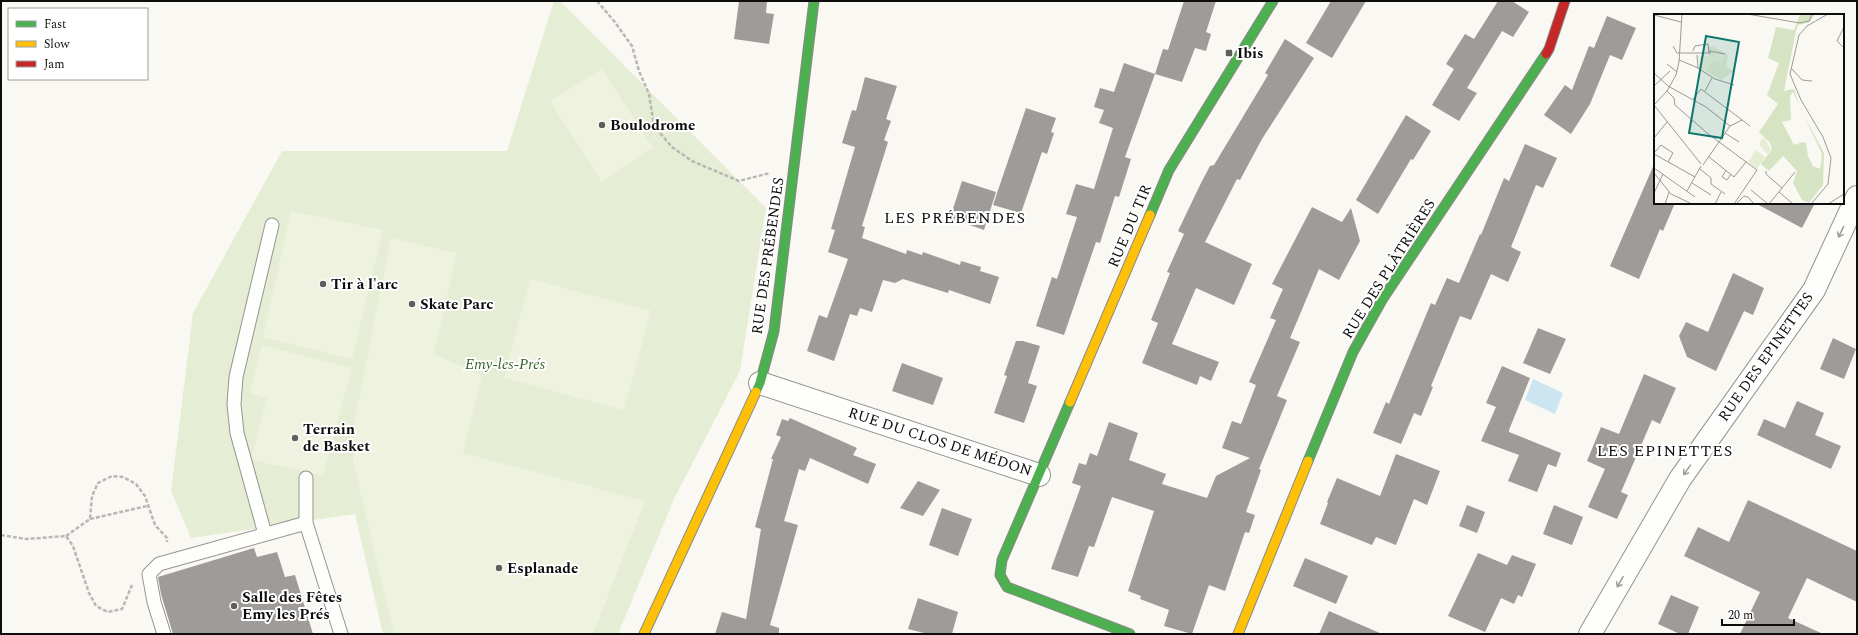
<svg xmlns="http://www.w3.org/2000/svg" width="1858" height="635" font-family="Spectral,serif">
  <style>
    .green { fill: #e5eed4 }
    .pitch { fill: #eef2de }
    .water { fill: #cce6f1 }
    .building { fill: #9e9b98 }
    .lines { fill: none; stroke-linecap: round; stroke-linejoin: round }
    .lane-casing { stroke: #949390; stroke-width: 15 }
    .street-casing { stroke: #949390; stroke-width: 24 }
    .fast-casing { stroke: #8a8987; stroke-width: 11 }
    .slow-casing { stroke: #8a8987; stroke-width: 11 }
    .jam-casing { stroke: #8a8987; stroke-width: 11 }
    .path { stroke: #b8b7b6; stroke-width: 2.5; stroke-dasharray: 4 2; stroke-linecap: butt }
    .lane { stroke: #fefefd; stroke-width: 13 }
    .street { stroke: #fefefd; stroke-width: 22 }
    .fast { stroke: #4caf50; stroke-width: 9 }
    .slow { stroke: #ffc107; stroke-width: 9 }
    .jam { stroke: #c62828; stroke-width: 9 }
    .oneway { stroke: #9e9e9d }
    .poi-dot { fill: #605f5d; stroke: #fff; stroke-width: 1.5 }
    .labels { text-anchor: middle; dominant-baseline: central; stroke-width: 4; stroke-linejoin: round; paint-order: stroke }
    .poi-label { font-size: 15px; font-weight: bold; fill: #0d0d0d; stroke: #fff; text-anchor: start }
    .street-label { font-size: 15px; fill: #0d0d0d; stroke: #fff }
    .park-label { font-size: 15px; font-style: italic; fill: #345f24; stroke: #fff }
    .neighbourhood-label { font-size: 16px; letter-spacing: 1px; fill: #0d0d0d; stroke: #fff }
    .inset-road { fill: none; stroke: #9b9a96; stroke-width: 1 }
    .view { fill: #0f766e; fill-opacity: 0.15; stroke: #0f766e; stroke-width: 2 }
    .inset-edge { fill: none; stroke: #0d0d0d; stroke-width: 2 }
  </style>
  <rect width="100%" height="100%" fill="#faf8f2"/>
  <path class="green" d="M554 1H560L766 208 740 371 674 499 618 634H383L355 514 191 538 171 491 193 313 282 151H507Z"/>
  <g class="pitch">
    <path d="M602 69 653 148 602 182 550 101Z"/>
    <path d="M291 211 383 230 352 359 263 337Z"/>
    <path d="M391 238 457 253 434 354 482 376 463 453 645 501 593 634H394L353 461V429Z"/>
    <path d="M530 279 651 311 624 410 504 378Z"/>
    <path d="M262 345 352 368 323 475 251 460 267 398 250 393Z"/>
  </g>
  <path class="water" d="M1533 379 1563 393 1555 414 1525 400Z"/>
  <g class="building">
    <path d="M739 1H767L766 13 774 14 769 44 734 39Z"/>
    <path d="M1184 1H1216L1206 32 1211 34 1206 51 1195 48 1182 82 1155 74 1163 49 1168 50Z"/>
    <path d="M1331 1H1366L1332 58 1306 43Z"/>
    <path d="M1498 1H1512L1529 12 1513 37 1502 31 1467 88 1477 93 1459 121 1432 105 1454 69 1446 64 1465 34 1474 39Z"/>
    <path d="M1607 16 1636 28 1622 60 1610 55 1590 104 1571 134 1544 115 1565 85 1572 90 1589 46 1594 48Z"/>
    <path d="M1285 39 1314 58 1262 139 1240 180 1237 179 1205 242 1252 264 1234 305 1196 288 1172 344 1219 362 1211 381 1200 376 1197 385 1142 363 1158 323 1151 320 1170 273 1167 272 1184 234 1178 231 1201 183 1210 166 1214 165 1268 75 1265 73Z"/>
    <path d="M1124 63 1155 74 1125 157 1131 159 1119 197 1115 196 1100 243 1096 242 1064 335 1036 326 1052 277 1057 279 1077 217 1066 214 1076 184 1094 189 1113 128 1099 123 1104 110 1094 107 1100 88 1114 92Z"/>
    <path d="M865 77 897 86 886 119 891 121 884 140 888 142 862 226 865 227 862 238 906 254 907 250 922 255 923 252 960 265 961 261 981 267 980 271 999 277 990 304 949 290 948 293 903 279 895 283 883 280 872 312 860 308 857 316 850 314 834 361 807 351 819 315 827 318 848 259 828 252 835 230 831 229 855 147 842 143 852 110 856 111Z"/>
    <path d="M1026 108 1056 118 1051 132 1054 133 1047 154 1042 152 1021 213 993 205Z"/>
    <path d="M1406 115 1431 131 1413 160 1411 159 1378 214 1356 200Z"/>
    <path d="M1525 144 1557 158 1543 188 1536 185 1511 247 1521 252 1508 282 1491 274 1471 320 1460 316 1431 386 1433 387 1421 416 1414 413 1401 444 1373 433 1386 402 1389 404 1431 303 1435 305 1447 278 1459 283 1480 234 1481 235 1504 178 1509 181Z"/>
    <path d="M1655 162V203H1675L1663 231 1660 229 1639 279 1610 266Z"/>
    <path d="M962 181 996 192 984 230 950 218Z"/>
    <path d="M1755 203H1815L1802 228Z"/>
    <path d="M1312 207 1342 222 1351 208 1360 241 1339 280 1319 269 1290 338 1300 342 1277 396 1287 400 1259 469 1261 470 1246 512 1255 515 1249 533 1245 532 1225 591 1209 585 1192 634 1164 626 1169 610 1140 599 1141 596 1128 591 1154 511 1112 497 1094 547 1089 546 1078 577 1051 569 1081 486 1072 483 1079 463 1086 465 1090 453 1097 456 1109 422 1138 433 1129 460 1166 474 1162 484 1207 498 1216 476 1250 458 1222 448 1232 421 1241 424 1256 385 1249 382 1276 320 1270 318 1283 289 1272 284Z"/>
    <path d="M1733 273 1764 288 1753 315 1744 311 1716 371 1687 357 1679 336 1686 322 1708 332Z"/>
    <path d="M1538 328 1566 339 1550 374 1523 363Z"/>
    <path d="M1833 338 1856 349 1844 379 1820 369Z"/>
    <path d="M1016 341H1023L1040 346 1028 383 1037 386 1024 423 994 413 1007 376 1004 375Z"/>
    <path d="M902 363 943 378 933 405 892 391Z"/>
    <path d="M1502 366 1530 378 1509 430V432L1561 453 1556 467 1548 464 1537 492 1508 481 1519 455 1481 441 1496 407 1486 403Z"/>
    <path d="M1644 374 1676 388 1660 424 1652 420 1621 492 1628 495 1617 519 1588 507 1605 469 1587 461 1601 427 1619 434Z"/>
    <path d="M1797 401 1824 413 1815 435 1841 446 1831 469 1757 435 1764 419 1785 428Z"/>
    <path d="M790 418 857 448 853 455 876 464 868 484 810 458 805 471 799 469 784 521 798 525 770 625 779 628V634H715L722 612 746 619 761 529 755 527 773 459H771L781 437 776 435 782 419 788 421Z"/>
    <path d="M1396 454 1440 471 1427 505 1414 499 1396 545 1376 537 1372 545 1320 524 1328 503 1327 502 1337 478 1380 496Z"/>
    <path d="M918 481 940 490 923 516 900 508Z"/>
    <path d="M1748 500 1857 551V602L1807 578 1788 618 1823 634H1740L1760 592 1684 556 1698 527 1729 542Z"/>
    <path d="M1467 505 1485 512 1477 533 1459 526Z"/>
    <path d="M1554 505 1583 517 1572 545 1543 534Z"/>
    <path d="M942 508 972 519 958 556 929 545Z"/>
    <path d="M254 548 257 557 277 552 285 577 295 575 313 634H173L161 594 158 577Z"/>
    <path d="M1478 553 1507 565 1512 555 1536 564 1522 597 1518 595 1514 604 1501 598 1485 632 1448 616Z"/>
    <path d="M1305 558 1348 576 1336 604 1293 586Z"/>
    <path d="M1671 595 1699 607 1688 634H1680L1658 624Z"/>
    <path d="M918 598 958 612 952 634H928L908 629Z"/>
    <path d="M1329 611 1382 634H1319Z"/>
  </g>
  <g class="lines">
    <g class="lane-casing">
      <g id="lane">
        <path d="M306 478V523L341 634"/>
        <path d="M265 534 237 433 234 404 236 377 272 225"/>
        <path d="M164 634 154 602 149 574 159 564 306 523"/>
      </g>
    </g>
    <g class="street-casing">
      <g id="street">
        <path d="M760 383 1039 475"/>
        <path d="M1590 634 1680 479 1814 290 1857 197"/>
      </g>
    </g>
    <g class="fast-casing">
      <g id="fast">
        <path d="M1150 215 1169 170 1273 1"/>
        <path d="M756 392 760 383 774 331 814 1"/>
        <path d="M1070 402 1002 560 1000 575 1007 587 1130 634"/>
        <path d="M1308 461 1353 352 1382 300 1546 54"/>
      </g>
    </g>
    <g class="slow-casing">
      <g id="slow">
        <path d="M1070 402 1150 215"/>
        <path d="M644 634 756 392"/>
        <path d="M1238 634 1308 461"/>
      </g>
    </g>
    <g class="jam-casing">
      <path id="jam" d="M1546 54 1549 49 1565 1"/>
    </g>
    <g class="path">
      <path d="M597 1 614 21 632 46 639 71 649 94 654 126 672 147 692 161 739 181 770 173"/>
      <path d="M90 519 147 506"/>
      <path d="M1 535 26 539 66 536 73 546 89 593 96 606 108 612 122 609 132 585"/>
      <path d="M66 536 90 519 92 496 98 483 112 476 123 477 136 484 145 496 155 525 167 538V542"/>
    </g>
    <use href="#lane" class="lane"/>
    <use href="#street" class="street"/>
    <use href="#fast" class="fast"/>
    <use href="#slow" class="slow"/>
    <use href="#jam" class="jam"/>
  </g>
  <defs><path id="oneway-shaft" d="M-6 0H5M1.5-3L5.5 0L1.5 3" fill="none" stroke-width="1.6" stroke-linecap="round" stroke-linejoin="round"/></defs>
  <g class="oneway">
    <use href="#oneway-shaft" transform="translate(1841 232) rotate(115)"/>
    <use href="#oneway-shaft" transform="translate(1687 470) rotate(125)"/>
    <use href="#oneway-shaft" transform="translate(1620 582) rotate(120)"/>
  </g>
  <g class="poi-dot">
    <rect x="1225" y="49" width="8" height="8" rx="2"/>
    <circle cx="602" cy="125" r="4"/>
    <circle cx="323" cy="284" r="4"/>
    <circle cx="412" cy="304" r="4"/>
    <circle cx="295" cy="438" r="4"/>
    <circle cx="499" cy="568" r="4"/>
    <circle cx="234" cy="606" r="4"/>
  </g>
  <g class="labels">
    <g class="poi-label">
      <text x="1237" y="53">Ibis</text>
      <text x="610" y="125">Boulodrome</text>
      <text x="331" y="284">Tir à l'arc</text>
      <text x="420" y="304">Skate Parc</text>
      <text x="303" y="429">Terrain<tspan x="303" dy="17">de Basket</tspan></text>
      <text x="507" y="568">Esplanade</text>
      <text x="242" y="597">Salle des Fêtes<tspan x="242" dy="17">Emy les Prés</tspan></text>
    </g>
    <g class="street-label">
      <text transform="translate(1130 226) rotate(-67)">RUE DU TIR</text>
      <text transform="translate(768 256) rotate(-82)">RUE DES PRÉBENDES</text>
      <text transform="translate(1389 269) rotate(-58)">RUE DES PLÂTRIÈRES</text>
      <text transform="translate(1766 357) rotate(-55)">RUE DES EPINETTES</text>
      <text transform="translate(940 442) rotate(18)">RUE DU CLOS DE MÉDON</text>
    </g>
    <g class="park-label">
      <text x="505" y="364">Emy-les-Prés</text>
    </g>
    <g class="neighbourhood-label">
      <text x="955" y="218">LES PRÉBENDES</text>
      <text x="1665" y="451">LES EPINETTES</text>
    </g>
  </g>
  <g transform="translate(1654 14)">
    <rect width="190" height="190" fill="#faf8f2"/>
    <path d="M58 32 74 41 72 53 80 57 67 66 45 53 44 42H55V33ZM109 123 117 135 113 140 105 130ZM102 136 111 143 103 155 94 148Z" fill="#e5eed4"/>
    <path d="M146 0H161L156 8 144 11 142 17 130 77 140 75 146 94 170 139 169 171 155 189 148 186 139 169 143 157 129 142 115 157 107 150 118 135 116 129 105 118 124 90 113 81 125 49 114 44 122 13 140 16ZM139 78 168 140 166 155 159 152 154 142 152 129 149 128 140 131 128 108 137 106 136 82Z" fill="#d6e4c3" fill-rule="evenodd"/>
    <path d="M59 37 71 41 67 49 57 48 53 57 46 53 45 43 58 42 67 45 57 40Z" fill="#eef2de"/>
    <path class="inset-road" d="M28 0 25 48 22 61 13 77 0 91 47 150M93 0 146 9 155 7 158 0M0 1 27 8M190 13 183 27 190 34M19 32 23 39H57M39 37 41 32 54 30 55 39M55 37 71 40M43 41 44 54M25 46 42 53 61 65 80 71M13 50 23 58M138 55 148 66 158 67M0 59 14 72 52 93 76 112M0 72 16 57M13 77 20 84 21 91 53 119 103 156 80 190M51 77 58 64M39 85 47 75 96 112M76 112 88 106M71 119 85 128M0 124 13 108M0 139 7 131 19 139 14 148M0 140 41 163M55 143 80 163 92 148M49 151 76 112M0 154 41 183M46 155 57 164V170L71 180M72 156 68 163 73 166 77 160M112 157V160L128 174M0 159 17 180 36 189M38 169 57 181M97 176 114 190M33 177 47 152M125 178 139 190M0 179 9 160M11 190 15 178M61 190 67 178M82 190 90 182 94 183 100 190M115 190 141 158M157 190 174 170 177 144 169 123 147 86 136 60 145 21 153 12 174 0M174 190 190 180"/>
    <path class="view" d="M52 22 85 28 68 124 35 119Z"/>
    <rect width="190" height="190" class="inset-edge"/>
  </g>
  <rect width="1858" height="635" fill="none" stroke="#0d0d0d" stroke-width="4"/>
  <rect x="8" y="8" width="140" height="72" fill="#ffffff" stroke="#9e9e9e"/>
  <rect x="16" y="21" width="20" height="6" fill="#4caf50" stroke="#9e9e9e"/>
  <text x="44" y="28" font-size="12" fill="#0d0d0d">Fast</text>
  <rect x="16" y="41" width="20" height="6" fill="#ffc107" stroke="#9e9e9e"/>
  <text x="44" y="48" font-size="12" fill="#0d0d0d">Slow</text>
  <rect x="16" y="61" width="20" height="6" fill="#c62828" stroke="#9e9e9e"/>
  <text x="44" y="68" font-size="12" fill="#0d0d0d">Jam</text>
  <path d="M1722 619v6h72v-6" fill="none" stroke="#0d0d0d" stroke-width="2"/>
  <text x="1728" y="619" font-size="12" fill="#0d0d0d" stroke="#ffffff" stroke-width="3" paint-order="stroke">20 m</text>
</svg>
